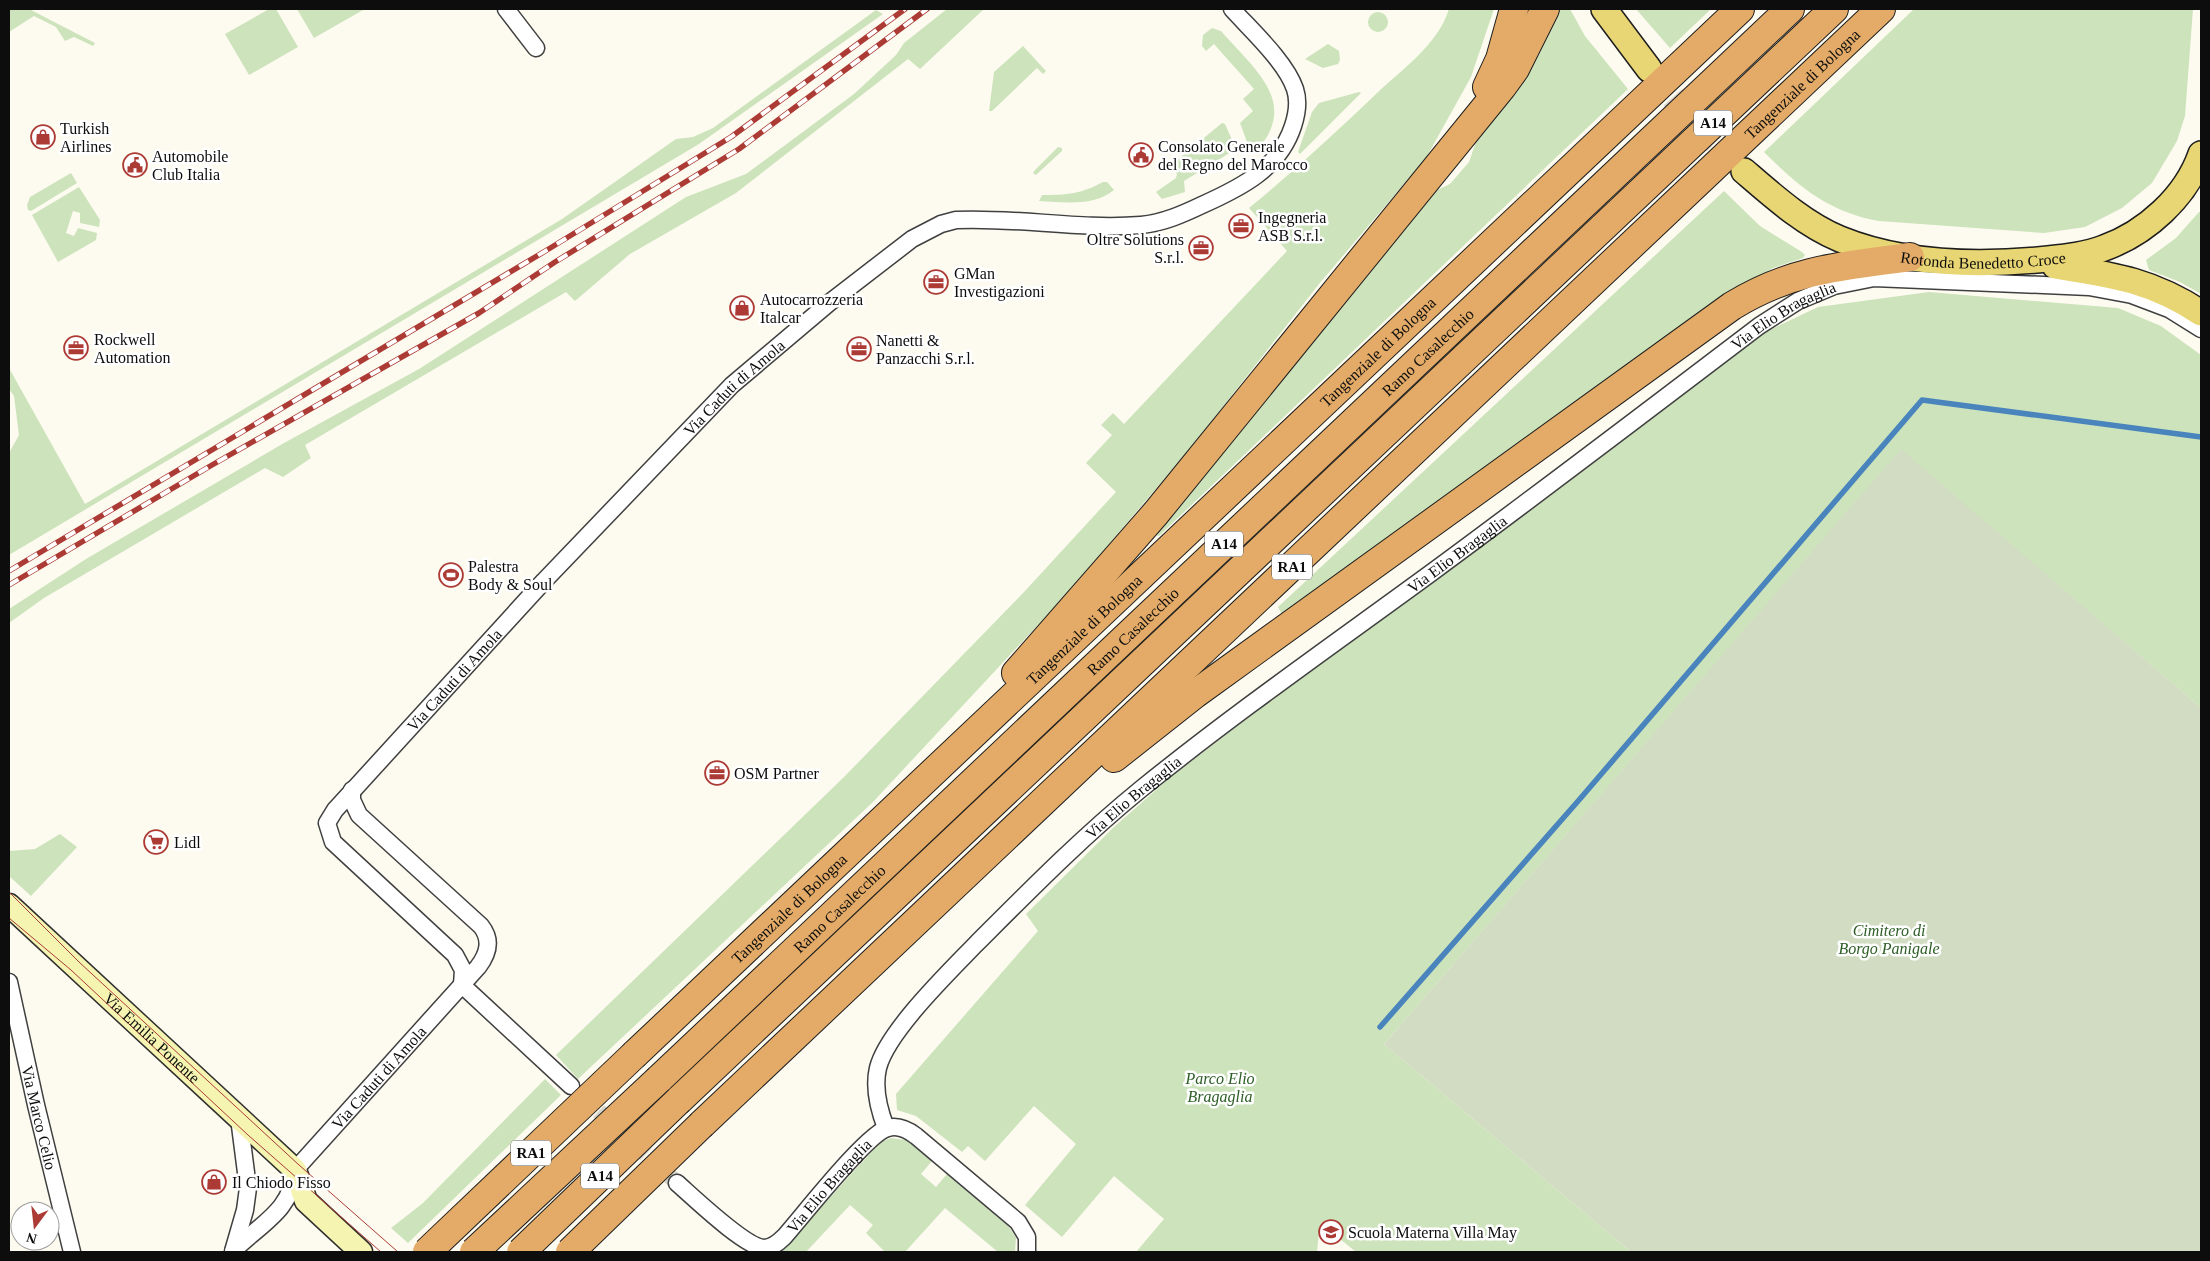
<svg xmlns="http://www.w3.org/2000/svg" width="2210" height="1261" font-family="'Times New Roman',serif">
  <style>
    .green { fill: #cde3bc }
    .cemetery { fill: #d2dcc2 }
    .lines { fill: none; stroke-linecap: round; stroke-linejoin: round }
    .stream { stroke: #4984bd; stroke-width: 5.5 }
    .minor-tunnel { stroke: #d9d7cd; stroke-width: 16; stroke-dasharray: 16 8; stroke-linecap: butt }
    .primary-tunnel { stroke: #d9d7cd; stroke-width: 25; stroke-dasharray: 25 12; stroke-linecap: butt }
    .minor-casing { stroke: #404040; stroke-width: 19 }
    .secondary-casing { stroke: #2f2f2f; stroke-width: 25 }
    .primary-casing { stroke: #1e1e1e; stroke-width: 28 }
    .motorway-casing { stroke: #1e1e1e; stroke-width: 30 }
    .minor { stroke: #fff; stroke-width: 16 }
    .secondary { stroke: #f5f4b1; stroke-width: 22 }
    .primary { stroke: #e8d674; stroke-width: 25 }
    .motorway { stroke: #e3ab67; stroke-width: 28 }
    .tram { stroke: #ac3b36; stroke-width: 1 }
    .rail-casing { stroke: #ac3b36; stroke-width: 5.5 }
    .rail { stroke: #fff; stroke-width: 4; stroke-dasharray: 11; stroke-linecap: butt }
    .motorway-bridge-casing { stroke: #1e1e1e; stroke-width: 30; stroke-linecap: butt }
    .motorway-bridge { stroke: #e3ab67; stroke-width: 28 }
    .labels { text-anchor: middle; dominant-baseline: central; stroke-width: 5; stroke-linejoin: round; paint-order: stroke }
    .shield { fill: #fff; stroke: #565656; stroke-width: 1 }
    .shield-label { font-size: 15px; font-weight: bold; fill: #0d0d0d }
    .street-label { font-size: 16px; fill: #0d0d0d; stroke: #fff }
    .poi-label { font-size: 16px; fill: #0d0d0d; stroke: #fff; text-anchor: start }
    .park-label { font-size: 16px; font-style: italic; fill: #2c5d25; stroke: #fff }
  </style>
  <rect width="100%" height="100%" fill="#fdfbef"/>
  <g class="green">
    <path d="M9 9H29L95 43 93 46 74 37 65 41 56 27 34 16 9 32Z"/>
    <path d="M269 9H276L298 47 249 75 225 34Z"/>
    <path d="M297 9H362L363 10 314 38Z"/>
    <path d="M947 9H984L920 69 908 59 736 193 630 254 575 301 566 292 305 445 311 458 283 477 265 468 44 598 9 623V609L86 559 284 443 419 369 686 197 746 174 854 94 896 55 904 43Z"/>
    <path d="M1449 9H1494L1471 77 1426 158 1319 284 1189 450 1062 599 873 802 578 1079 556 1055 844 777 1024 592 1116 492 1086 463 1112 435 1101 425 1113 413 1124 424 1287 251 1249 208C1293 172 1334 134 1375 95 1401 70 1438 45 1449 9Z"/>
    <path d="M1559 9H1570L1585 36 1628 89 1159 536 1156 535 1433 192 1450 184 1469 162 1478 136 1539 55Z"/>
    <path d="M1636 9H1711L1670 48Z"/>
    <path d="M1914 9H2193L2185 116 2177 141 2152 183 2122 208 2085 227 2044 233 1879 221C1829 212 1799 187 1764 152Z"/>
    <path d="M876 10 883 14 699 144 9 555V453L19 435 14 396 9 389V368L85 504 562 219 676 139 693 137 713 128Z"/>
    <circle cx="1378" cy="22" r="10"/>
    <path d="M1212 28 1221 31C1254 69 1302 104 1254 153H1251L1240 123 1253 111 1243 99 1254 89 1214 44 1206 51 1202 46 1203 35Z"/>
    <path d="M1328 44 1339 51 1340 60 1338 64 1323 68 1305 59Z"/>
    <path d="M1023 46 1046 71 1043 74 1037 68 992 111H989L994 72Z"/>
    <path d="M1359 92 1361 93 1300 154 1298 152 1312 112 1319 103Z"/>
    <path d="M1222 123 1225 124 1236 149 1184 181 1185 192 1162 199 1156 192 1176 178 1177 174 1170 166Z"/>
    <path d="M1058 147 1062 148V151L1036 175 1033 173 1035 170Z"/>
    <path d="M71 173 77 183 31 211 28 210 27 205 30 197Z"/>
    <path d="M1103 182H1107L1114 190C1093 207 1064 202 1039 201L1042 195C1067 195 1081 194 1103 182Z"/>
    <path d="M79 187 100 220 99 227 80 223V213L73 211 66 233 74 236 78 228 97 233 96 240 58 262 32 215Z"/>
    <path d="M1724 191 1760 226 1802 252 1805 255 1803 258 1773 268 1738 288 1283 616 1278 607Z"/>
    <path d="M2199 212H2201V294L2180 282 2149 270 2146 260 2176 238Z"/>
    <path d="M1929 292 2118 308 2161 326 2201 355V708L1901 450 1384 1044 1631 1252H1356L1340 1239 1339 1231 1319 1232 1317 1252H1136L1164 1219 1114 1176 1062 1237 1025 1205 1076 1144 1034 1106 985 1161 968 1146 962 1152 916 1116 897 1110 896 1094 1038 931 1026 914 1115 826 1172 776 1319 663 1759 335 1818 307Z"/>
    <path d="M60 834 77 847 31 896 9 876V851L35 849Z"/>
    <path d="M545 1079 561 1095 408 1243 391 1228 423 1203Z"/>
    <path d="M891 1138 906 1140 932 1161 921 1174 936 1187 947 1174 1009 1227 1016 1238 1015 1252H998L945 1208 905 1252H885L866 1233 873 1225 850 1205 806 1252H780L875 1148 883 1141Z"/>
  </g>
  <path class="cemetery" d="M1901 449 2201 708V1252H1631L1384 1044Z"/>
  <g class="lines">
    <path class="stream" d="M1380 1027 1579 800 1922 400 2201 437"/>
    <path class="minor-tunnel" d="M581 1095 677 1183"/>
    <path class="primary-tunnel" d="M1649 69 1693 120 1741 168"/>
    <g class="minor-casing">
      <g id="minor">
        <path d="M506 9 536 48"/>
        <path id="s1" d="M9 982 36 1105 72 1252"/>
        <path id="s2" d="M462 985 463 970 455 955 333 842 327 823 335 810 544 581 732 385 829 303 912 239 941 224 956 220C1018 217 1079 230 1141 225 1163 223 1183 214 1202 205 1240 188 1279 169 1293 126 1297 114 1299 101 1295 89 1286 62 1251 30 1232 9"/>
        <path d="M462 985 571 1086"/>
        <path id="s3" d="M886 1128C879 1110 873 1089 878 1068 887 1032 949 972 976 944 1029 891 1082 837 1141 789 1235 713 1334 644 1431 573 1541 492 1650 409 1759 326L1798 301 1834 286 1874 278 2089 287 2132 295 2169 309 2201 329"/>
        <path id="s4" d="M677 1183C693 1197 745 1247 764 1248 772 1248 779 1242 784 1237 802 1217 867 1133 888 1128 898 1125 908 1130 916 1136L1018 1222 1027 1237V1252"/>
        <path d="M234 1248 245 1210 248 1188 239 1118"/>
        <path id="s5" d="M233 1251C260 1224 292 1211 295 1170L478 967C488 954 492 940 481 926L359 815 352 800V790"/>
      </g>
    </g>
    <g class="secondary-casing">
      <g id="secondary">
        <path id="s6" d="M9 905 295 1170 306 1201 361 1252"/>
      </g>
    </g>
    <g class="primary-casing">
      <g id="primary">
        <path d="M1604 9 1649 69"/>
        <path id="s7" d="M1744 171C1773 196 1804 224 1840 239 1904 265 1980 266 2048 259 2067 257 2086 255 2104 248 2146 233 2186 197 2201 154"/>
        <path d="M2055 266C2112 275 2151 280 2201 313"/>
      </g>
    </g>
    <g class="motorway-casing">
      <g id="motorway">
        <path d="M1487 87 1500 59 1514 9"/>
        <path d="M1016 673 1156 513 1502 87 1515 69 1545 9"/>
        <path d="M1114 758 1195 694 1732 306C1792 269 1843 266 1910 257"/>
        <path id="s8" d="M635 1054 1740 9"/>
        <path id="s9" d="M659 1079 1790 9"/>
        <path d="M679 1100 1834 9"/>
        <path id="s10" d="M702 1124 1881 9"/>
      </g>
    </g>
    <use href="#minor" class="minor"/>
    <use href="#secondary" class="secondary"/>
    <use href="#primary" class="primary"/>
    <use href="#motorway" class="motorway"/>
    <g class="tram">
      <path d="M9 892 79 962 299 1165 398 1252"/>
      <path d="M9 918 71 970 248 1135 381 1252"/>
    </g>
    <g class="rail-casing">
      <g id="rail">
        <path d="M9 571 547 250 731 137 905 9"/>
        <path d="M9 585 212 465 479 313 555 262 739 149 927 9"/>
      </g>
    </g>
    <use href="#rail" class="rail"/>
    <g class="motorway-bridge-casing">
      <g id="motorway-bridge">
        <path d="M427 1252 635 1054"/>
        <path d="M474 1252 659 1079"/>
        <path d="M521 1252 679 1100"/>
        <path d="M570 1252 702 1124"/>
      </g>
    </g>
    <use href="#motorway-bridge" class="motorway-bridge"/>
  </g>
  <defs>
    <g id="shop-ring" transform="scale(1.25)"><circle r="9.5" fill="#fff" stroke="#ac3b36" stroke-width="1.5"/><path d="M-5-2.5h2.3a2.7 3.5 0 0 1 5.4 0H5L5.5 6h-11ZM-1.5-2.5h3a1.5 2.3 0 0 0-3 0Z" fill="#ac3b36"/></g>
    <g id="civic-ring" transform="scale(1.25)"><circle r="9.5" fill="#fff" stroke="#ac3b36" stroke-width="1.5"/><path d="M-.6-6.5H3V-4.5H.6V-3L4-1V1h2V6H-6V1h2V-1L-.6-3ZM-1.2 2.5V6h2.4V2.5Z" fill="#ac3b36"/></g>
    <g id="office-ring" transform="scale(1.25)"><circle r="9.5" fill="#fff" stroke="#ac3b36" stroke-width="1.5"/><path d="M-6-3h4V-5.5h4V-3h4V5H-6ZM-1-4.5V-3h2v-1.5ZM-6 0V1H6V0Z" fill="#ac3b36"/></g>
    <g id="stadium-ring" transform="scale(1.25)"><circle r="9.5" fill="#fff" stroke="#ac3b36" stroke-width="1.5"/><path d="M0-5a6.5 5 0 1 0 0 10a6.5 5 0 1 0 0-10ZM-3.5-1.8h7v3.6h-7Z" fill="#ac3b36"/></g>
    <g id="supermarket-ring" transform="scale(1.25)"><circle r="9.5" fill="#fff" stroke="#ac3b36" stroke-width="1.5"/><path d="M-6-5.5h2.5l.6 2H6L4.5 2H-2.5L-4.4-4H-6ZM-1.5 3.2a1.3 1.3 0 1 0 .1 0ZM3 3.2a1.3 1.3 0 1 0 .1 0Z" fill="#ac3b36"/></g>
    <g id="school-ring" transform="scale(1.25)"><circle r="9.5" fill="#fff" stroke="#ac3b36" stroke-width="1.5"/><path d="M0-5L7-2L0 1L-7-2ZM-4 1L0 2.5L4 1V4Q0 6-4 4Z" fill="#ac3b36"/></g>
  </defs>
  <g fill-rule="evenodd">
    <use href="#shop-ring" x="43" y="137"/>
    <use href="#civic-ring" x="1141" y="155"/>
    <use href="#civic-ring" x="135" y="165"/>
    <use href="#office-ring" x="1241" y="226"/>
    <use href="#office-ring" x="1201" y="248"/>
    <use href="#office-ring" x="936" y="282"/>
    <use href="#shop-ring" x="742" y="308"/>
    <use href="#office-ring" x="76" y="348"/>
    <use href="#office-ring" x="859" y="349"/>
    <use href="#stadium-ring" x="451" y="575"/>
    <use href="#office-ring" x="717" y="773"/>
    <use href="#supermarket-ring" x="156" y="842"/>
    <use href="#shop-ring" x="214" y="1182"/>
    <use href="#school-ring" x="1331" y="1232"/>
  </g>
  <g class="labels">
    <g class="shield">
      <rect x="1694" y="110.5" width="38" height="25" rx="4"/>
      <rect x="1205" y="531.5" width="38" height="25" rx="4"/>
      <rect x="1272" y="554.5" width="40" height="25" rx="4"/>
      <rect x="511" y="1140.5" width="40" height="25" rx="4"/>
      <rect x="581" y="1163.5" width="38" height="25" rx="4"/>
    </g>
    <g class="shield-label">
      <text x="1713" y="123">A14</text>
      <text x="1224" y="544">A14</text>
      <text x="1292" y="567">RA1</text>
      <text x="531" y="1153">RA1</text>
      <text x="600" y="1176">A14</text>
    </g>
    <g class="street-label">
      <text stroke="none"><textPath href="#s10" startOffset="1514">Tangenziale di Bologna</textPath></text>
      <text stroke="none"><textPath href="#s7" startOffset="264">Rotonda Benedetto Croce</textPath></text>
      <text stroke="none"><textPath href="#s3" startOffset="1246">Via Elio Bragaglia</textPath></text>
      <text stroke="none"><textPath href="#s8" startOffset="1022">Tangenziale di Bologna</textPath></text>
      <text stroke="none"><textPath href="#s9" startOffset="1058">Ramo Casalecchio</textPath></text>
      <text stroke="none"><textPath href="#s2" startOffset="815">Via Caduti di Amola</textPath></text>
      <text stroke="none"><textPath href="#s3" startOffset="841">Via Elio Bragaglia</textPath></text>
      <text stroke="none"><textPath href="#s8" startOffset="618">Tangenziale di Bologna</textPath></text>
      <text stroke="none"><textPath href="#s9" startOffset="652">Ramo Casalecchio</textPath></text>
      <text stroke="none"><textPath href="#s2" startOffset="410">Via Caduti di Amola</textPath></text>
      <text stroke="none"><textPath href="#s3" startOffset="436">Via Elio Bragaglia</textPath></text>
      <text stroke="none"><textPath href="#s8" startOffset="212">Tangenziale di Bologna</textPath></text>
      <text stroke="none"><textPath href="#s9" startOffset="248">Ramo Casalecchio</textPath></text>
      <text stroke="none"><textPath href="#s6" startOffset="195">Via Emilia Ponente</textPath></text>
      <text stroke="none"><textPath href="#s5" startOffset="230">Via Caduti di Amola</textPath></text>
      <text stroke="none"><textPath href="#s1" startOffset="139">Via Marco Celio</textPath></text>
      <text stroke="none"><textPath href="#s4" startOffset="201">Via Elio Bragaglia</textPath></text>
    </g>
    <g class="poi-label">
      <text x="60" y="128">Turkish<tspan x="60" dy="18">Airlines</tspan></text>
      <text x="1158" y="146">Consolato Generale<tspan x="1158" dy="18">del Regno del Marocco</tspan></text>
      <text x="152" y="156">Automobile<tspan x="152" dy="18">Club Italia</tspan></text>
      <text x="1258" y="217">Ingegneria<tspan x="1258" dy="18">ASB S.r.l.</tspan></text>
      <text x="1184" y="239" text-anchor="end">Oltre Solutions<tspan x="1184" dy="18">S.r.l.</tspan></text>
      <text x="954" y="273">GMan<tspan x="954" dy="18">Investigazioni</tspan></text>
      <text x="760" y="299">Autocarrozzeria<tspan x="760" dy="18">Italcar</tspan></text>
      <text x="94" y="339">Rockwell<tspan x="94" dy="18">Automation</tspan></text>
      <text x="876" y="340">Nanetti &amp;<tspan x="876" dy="18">Panzacchi S.r.l.</tspan></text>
      <text x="468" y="566">Palestra<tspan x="468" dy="18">Body &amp; Soul</tspan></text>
      <text x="734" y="773">OSM Partner</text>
      <text x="174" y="842">Lidl</text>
      <text x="232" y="1182">Il Chiodo Fisso</text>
      <text x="1348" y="1232">Scuola Materna Villa May</text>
    </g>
    <g class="park-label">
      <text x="1889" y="930">Cimitero di<tspan x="1889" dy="18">Borgo Panigale</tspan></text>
      <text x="1220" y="1078">Parco Elio<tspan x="1220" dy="18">Bragaglia</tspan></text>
    </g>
  </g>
  <rect width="2210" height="1261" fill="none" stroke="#0d0d0d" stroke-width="20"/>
  <g transform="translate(35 1226) rotate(195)"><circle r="24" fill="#ffffff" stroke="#9e9e9e"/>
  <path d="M0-4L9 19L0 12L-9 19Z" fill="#ac3b36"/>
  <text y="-8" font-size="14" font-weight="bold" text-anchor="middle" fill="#0d0d0d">N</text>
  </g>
</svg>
